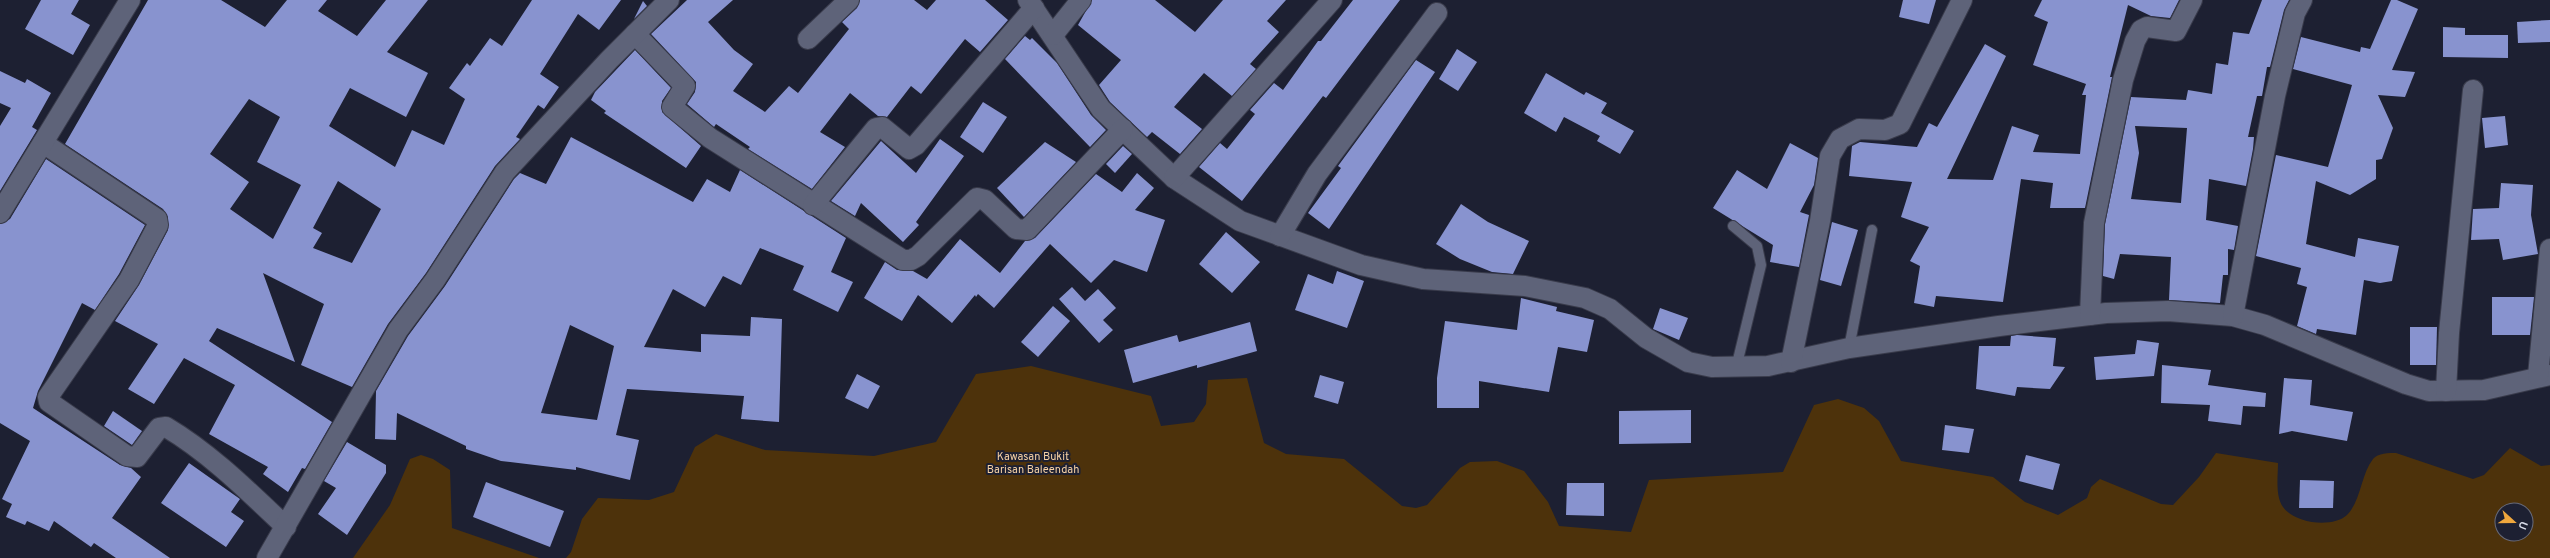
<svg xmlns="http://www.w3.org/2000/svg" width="2550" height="558" font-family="Overpass,sans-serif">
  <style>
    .green { fill: #4d320b; fill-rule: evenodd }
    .building { fill: #8893cf; fill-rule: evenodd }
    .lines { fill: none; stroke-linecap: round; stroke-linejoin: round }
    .service-casing { stroke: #393b4b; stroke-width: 12 }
    .minor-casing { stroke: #393b4b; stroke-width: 22 }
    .service { stroke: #5e6379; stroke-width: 10 }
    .minor { stroke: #5e6379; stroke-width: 20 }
    .labels { text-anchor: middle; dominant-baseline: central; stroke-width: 4; stroke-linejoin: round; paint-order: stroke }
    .park-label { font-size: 11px; fill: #f7d2a5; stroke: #1d2032 }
  </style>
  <rect width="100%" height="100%" fill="#1d2032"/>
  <g class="green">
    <path d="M1031 366 1151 396 1161 426 1194 422 1206 404 1208 380 1247 378 1264 443 1286 454 1344 459 1402 506 1416 508 1427 505 1460 468 1470 462 1497 461 1524 471 1548 502 1559 526 1631 532 1649 480 1783 472 1814 405 1838 399 1864 408 1879 421 1901 461 1993 477 2025 502 2058 515 2087 498 2091 487 2100 479 2161 504 2173 505 2199 477 2216 453 2278 463C2278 476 2275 496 2283 507 2295 524 2333 528 2347 515 2361 501 2361 474 2373 459 2378 453 2389 453 2396 453L2473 479 2484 475 2510 448 2541 466 2550 465V558H566L571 552 582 519 598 498 649 500 674 492 695 447 716 434 765 450 874 456 936 442 976 374ZM2502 510H2526V534H2502Z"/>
    <path d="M421 455 433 459 450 470 452 528 539 558H353L390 505 410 459Z"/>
  </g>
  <g class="building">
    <path d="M41 0H79L71 14 90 25 73 55 25 29Z"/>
    <path d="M148 0H221L265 27 287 0H327L318 11 357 36 386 0H428L387 52 428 73 406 117 350 88 329 126 395 167 412 130 444 145 465 99 449 88 467 63 470 66 490 38 502 46 532 0H621L599 30 578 14 540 74 559 87 544 109 538 105 516 137 520 139 495 166 426 273 388 324 352 387 301 365 324 304 263 273 295 362 217 328 209 341 332 422 305 469 302 468 288 492 263 474 268 467 209 434 235 385 184 358 154 404 128 389 158 344 115 321 139 285 168 230V217L163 209 65 144ZM249 99 280 117 257 162 301 185 273 239 230 209 249 182 210 154ZM338 181 381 209 352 263 313 248 322 233 313 228Z"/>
    <path d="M687 0H733L708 22 734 50 753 64 733 91 765 112 789 86 798 93 849 29 842 22 857 8 860 0H914L927 10 936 0H985L1008 20 980 52 965 39 921 94 911 86 887 117 878 116 850 93 820 132 845 147 812 189 748 149 750 147 716 124 714 127 687 104 695 92 696 82 651 34Z"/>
    <path d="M1092 0H1155L1195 32 1223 0H1286L1267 21 1279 32 1250 64 1256 69 1232 96 1204 73 1174 107 1202 129 1180 154 1152 132 1147 137 1110 102 1099 85 1121 60 1078 25Z"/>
    <path d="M1353 0H1400L1326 98 1323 96 1242 201 1199 167 1220 143 1227 149 1255 114 1250 110 1274 83 1283 90 1318 41H1321Z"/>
    <path d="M1903 0H1936L1929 24 1899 17Z"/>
    <path d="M2042 0H2179L2170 18 2151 16 2128 5 2110 77H2112L2085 208H2050L2053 183 2021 179 2003 302 1936 296 1934 307 1914 303 1920 266 1910 261 1929 227 1901 217 1912 182 1849 176 1852 146 1860 142 1917 147 1929 123 1937 127 1985 44 2006 56 1947 179 1993 180 2012 126 2039 135 2033 152 2080 154 2086 95H2082L2086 84 2033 65 2048 22 2034 16Z"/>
    <path d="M2262 0H2289L2284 10 2270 67H2267L2262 96H2257L2248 137H2254L2253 149 2246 186 2209 179 2206 220 2238 226 2234 250 2228 249V275H2223L2220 303 2169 300 2171 257 2120 254 2114 279 2103 276 2105 224 2131 97 2186 100 2188 90 2212 94 2216 63 2228 65 2233 32 2249 34ZM2135 126 2187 128 2181 203 2131 199 2139 153Z"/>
    <path d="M2391 0H2397L2418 9 2392 70 2415 72 2405 97 2378 95 2393 128 2382 159 2376 160V179L2350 195 2316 181 2306 244 2355 257 2358 238 2399 246 2392 281 2380 283 2364 280 2356 335 2317 329 2316 334 2297 326 2307 287 2297 284 2301 268 2256 256 2276 155 2328 167 2352 85 2293 69 2301 37 2360 52 2361 47 2370 49Z"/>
    <path d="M643 1 647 6 634 19Z"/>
    <path d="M2550 20V42L2518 43 2517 22Z"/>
    <path d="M2443 27 2465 28V35H2508V58L2443 57Z"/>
    <path d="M1025 36 1030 40 1032 38 1057 63 1091 115 1106 130 1090 147 1005 59Z"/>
    <path d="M1457 49 1477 62 1458 91 1439 79Z"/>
    <path d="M635 50 671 88 662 101V112L701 146 686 168 604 113 606 111 591 100 595 92Z"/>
    <path d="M1416 60 1435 72 1329 229 1308 213 1341 168 1338 166Z"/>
    <path d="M0 71 25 83 27 79 51 93 32 127 37 130 0 191V126L11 108 0 103Z"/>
    <path d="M1546 73 1584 95 1586 92 1607 103 1601 113 1634 131 1620 154 1597 141 1600 136 1564 117 1556 132 1524 113Z"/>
    <path d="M983 102 1007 117 983 153 960 137Z"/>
    <path d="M2505 116 2508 145 2485 148 2482 118Z"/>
    <path d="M571 137 693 202 707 179 730 192 740 170 846 238 831 272 853 282 838 312 793 290 804 266 760 248 741 285 723 276 705 307 673 289 644 347 701 352V334L750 336 751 317 782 319 779 422 741 419 744 396 627 389 616 435 639 440 630 480 576 467V470L501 461 466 449V446L397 413 396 440 375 439 376 391 408 336 445 286 514 179 520 173 546 184ZM570 325 614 346 597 420 541 413Z"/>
    <path d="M940 139 964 156 916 222 919 225 903 242 861 203 855 216 831 201 881 141 916 173Z"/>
    <path d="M1045 142 1076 162 1024 217 997 188Z"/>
    <path d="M1790 143 1818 158 1814 185 1800 212 1809 215 1799 267 1770 262 1773 245 1713 208 1737 170 1767 189Z"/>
    <path d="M1123 146 1132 154 1115 173 1106 164Z"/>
    <path d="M46 159 145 225 119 274 95 310 82 303 38 391 33 408 120 465 131 468 141 477 112 518 170 558H116L94 543 91 547 54 521 49 531 27 521 25 525 6 517 12 504 2 499 30 441 0 423V224L10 219Z"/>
    <path d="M1137 173 1154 188 1135 210 1165 220 1147 272 1114 260 1091 283 1050 244 994 308 978 294 976 297 975 295 952 323 918 295 902 321 864 298 885 262 897 270 913 271 927 279 960 239 1000 273 1025 241 1035 238 1096 174 1122 192Z"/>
    <path d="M2501 183 2533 185 2531 215 2538 254 2503 260 2499 239 2471 240 2473 209 2499 208Z"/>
    <path d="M1461 204 1488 222 1529 241 1513 274 1492 272 1460 259 1436 244Z"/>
    <path d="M1832 222 1858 230 1841 286 1820 280Z"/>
    <path d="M1226 232 1260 262 1232 293 1199 264Z"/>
    <path d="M1337 271 1364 281 1347 328 1295 310 1308 274 1333 284Z"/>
    <path d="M1072 287 1085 301 1098 289 1116 308 1103 320 1113 330 1099 343 1059 299Z"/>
    <path d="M2492 297H2534L2530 335H2492Z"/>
    <path d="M1521 298 1557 307 1556 311 1594 320 1587 352 1558 347 1549 392 1479 381V408H1437V378L1445 321 1517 330Z"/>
    <path d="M1053 306 1070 321 1038 357 1021 342Z"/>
    <path d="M1660 308 1688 318 1679 340 1653 329Z"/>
    <path d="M1250 322 1257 351 1197 368V365L1133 383 1124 350 1177 335 1179 342Z"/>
    <path d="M2410 327H2437L2436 365H2410Z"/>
    <path d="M2017 335 2056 338 2053 366 2065 367 2050 389 2017 387 2015 396 1976 389 1979 346H2010L2011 336Z"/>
    <path d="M2137 340 2159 343 2154 376 2096 380 2094 357 2135 354Z"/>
    <path d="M2162 365 2211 370 2208 385 2266 393 2265 407 2243 406 2241 425 2208 421 2210 405 2161 403Z"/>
    <path d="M857 374 880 386 868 409 845 398Z"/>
    <path d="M1320 375 1344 382 1338 404 1314 397Z"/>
    <path d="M2284 378 2312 380 2310 405 2353 412 2347 441 2292 431 2279 434Z"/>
    <path d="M1691 410V443L1619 444V411Z"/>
    <path d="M113 411 142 431 132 445 104 426Z"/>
    <path d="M1945 425 1974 429 1969 453 1942 450Z"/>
    <path d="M347 442 386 465V473L347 535 318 514 336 488 324 481Z"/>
    <path d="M2026 455 2060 464 2053 490 2019 481Z"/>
    <path d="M189 463 240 499 231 512 244 521 226 547 161 503Z"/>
    <path d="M2300 480 2334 481 2333 508H2299Z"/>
    <path d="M486 482 564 511 550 547 473 517Z"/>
    <path d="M1567 483H1604V516L1566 515Z"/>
  </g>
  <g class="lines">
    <g class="service-casing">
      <g id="service">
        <path d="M1733 226 1757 246 1761 265 1736 368"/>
        <path d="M1849 348 1872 230"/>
      </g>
    </g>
    <g class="minor-casing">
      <g id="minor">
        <path d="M1028 0 1101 109 1174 178 1240 221 1361 265 1423 279 1525 286 1585 298 1610 309 1646 338 1688 362 1712 367 1768 366 1849 348 1999 326 2106 313 2168 311 2233 316 2265 325 2406 384 2429 391 2484 390 2550 375"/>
        <path d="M635 34 685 86 672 107 710 138 903 260H911L918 256 977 198 985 200 1016 229 1027 230 1123 129"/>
        <path d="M1053 35 1081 0"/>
        <path d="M808 39 849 0"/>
        <path d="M43 143 157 219 158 225 129 280 48 397 49 402 127 456 137 457 159 428 166 427C210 453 249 492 286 527"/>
        <path d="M1174 178 1332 0"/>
        <path d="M813 205 876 128 882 127 909 149 916 145 1034 8"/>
        <path d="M0 213 130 0"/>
        <path d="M1280 236 1317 174 1437 13"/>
        <path d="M2090 315 2094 223 2123 80 2135 41 2141 30 2147 27 2176 31 2192 0"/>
        <path d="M2233 316 2275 96 2295 13 2302 0"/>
        <path d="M1791 362 1820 221 1830 156 1840 139 1859 129 1885 130 1900 124 1962 0"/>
        <path d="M2538 376 2550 249"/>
        <path d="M2446 391 2449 333 2473 90"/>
        <path d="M267 558 398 330 435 280 505 172 609 60 669 0"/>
      </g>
    </g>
    <use href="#service" class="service"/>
    <use href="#minor" class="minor"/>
  </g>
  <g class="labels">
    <g class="park-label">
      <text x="1033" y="457">Kawasan Bukit<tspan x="1033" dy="13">Barisan Baleendah</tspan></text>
    </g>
  </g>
  <g transform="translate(2514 522) rotate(111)"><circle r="19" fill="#1d2032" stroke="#676a7a"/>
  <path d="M0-3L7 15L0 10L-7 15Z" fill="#efa73d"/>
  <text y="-6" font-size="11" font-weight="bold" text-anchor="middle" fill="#d7dae7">U</text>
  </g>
</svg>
